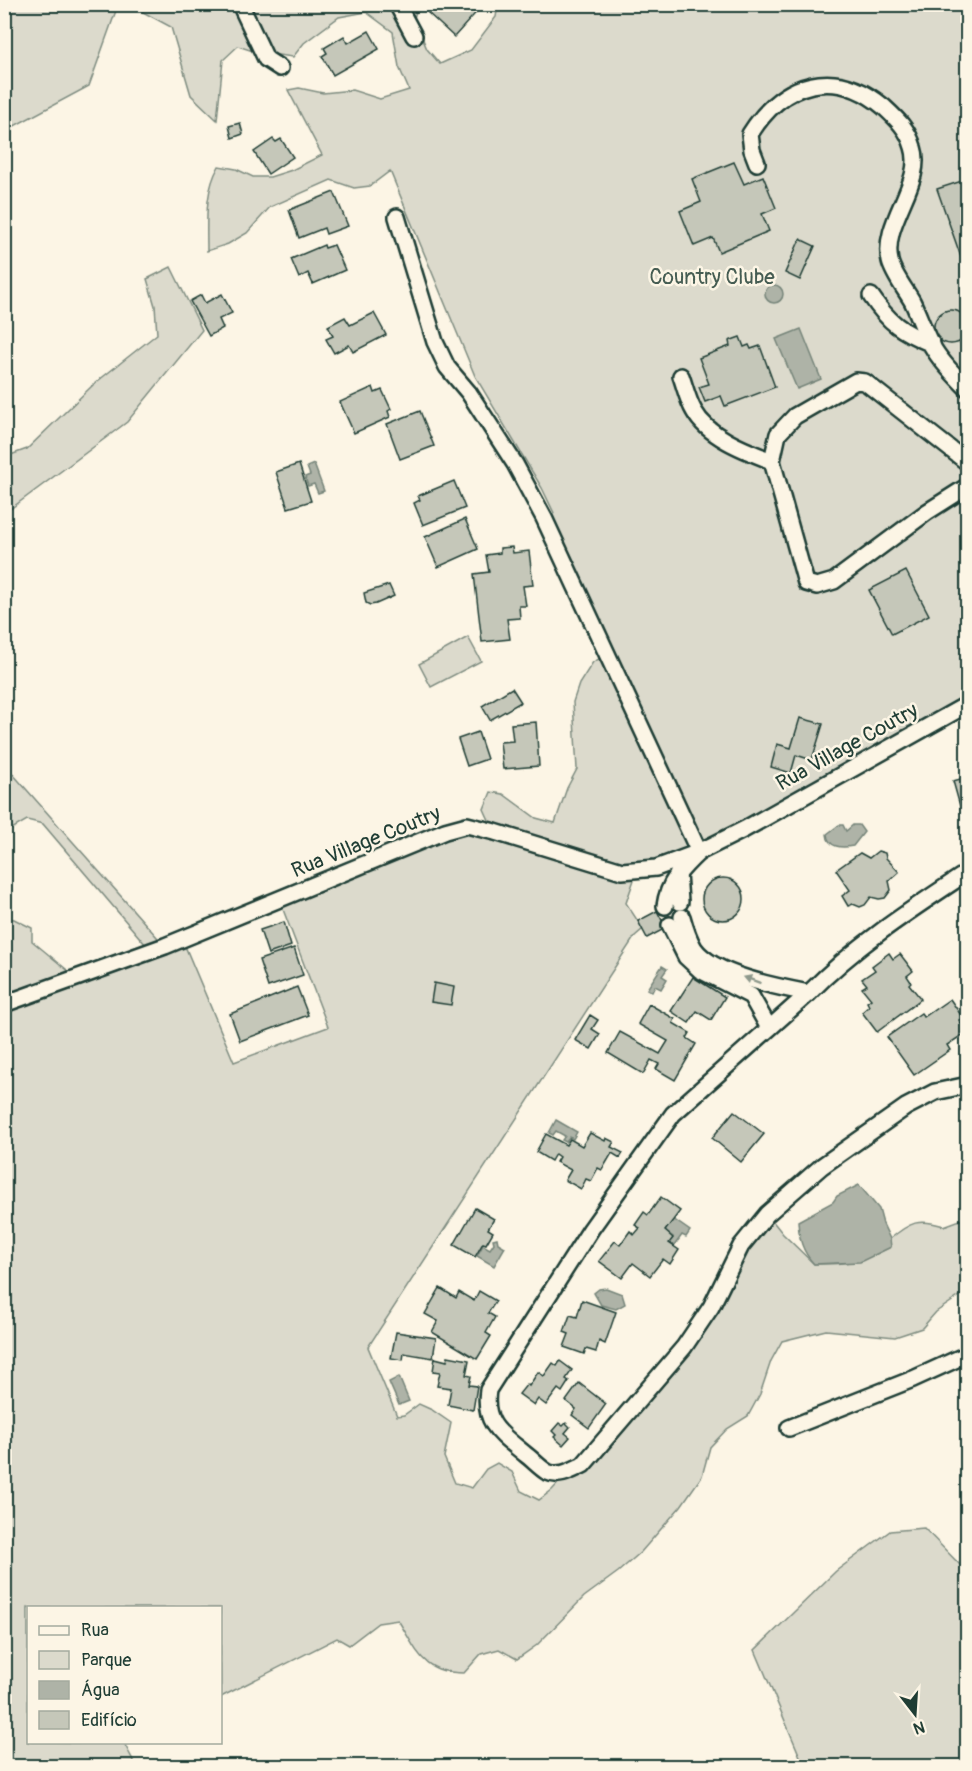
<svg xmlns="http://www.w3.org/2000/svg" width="972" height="1771" font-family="Pangolin,sans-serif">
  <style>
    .green { fill: #dcdacc; stroke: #7e8c80; stroke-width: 1.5 }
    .water { fill: #aeb3a7; stroke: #758479; stroke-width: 1.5 }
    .building { fill: #c5c7b9; stroke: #1f3d34; stroke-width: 1.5 }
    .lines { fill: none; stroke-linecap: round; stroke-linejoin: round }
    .minor-casing { stroke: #1f3d34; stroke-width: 20 }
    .minor { stroke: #fcf5e5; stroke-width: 15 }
    .oneway { fill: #8e998c }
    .labels { text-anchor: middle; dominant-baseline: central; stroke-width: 5; stroke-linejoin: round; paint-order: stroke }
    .park-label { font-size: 21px; fill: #455c52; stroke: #fcf5e5 }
    .street-label { font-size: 21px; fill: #1f3d34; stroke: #fcf5e5 }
  </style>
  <rect width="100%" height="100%" fill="#fcf5e5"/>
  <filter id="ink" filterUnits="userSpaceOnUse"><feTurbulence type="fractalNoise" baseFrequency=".0167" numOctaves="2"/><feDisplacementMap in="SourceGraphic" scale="12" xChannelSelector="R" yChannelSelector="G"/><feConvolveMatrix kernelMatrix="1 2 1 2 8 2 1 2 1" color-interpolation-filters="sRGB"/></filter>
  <g filter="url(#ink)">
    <g class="green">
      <path d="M5 4 118 5 89 86 5 131Z"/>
      <path d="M130 5H418L414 18 427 49 440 64 471 50 496 17 498 5H967V704L745 829 637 871 626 903 643 929 635 936 368 1347 397 1416 404 1415 419 1404 432 1410 451 1423 444 1457 455 1483 472 1488 486 1469 497 1463 512 1472 521 1491 539 1500 552 1490 684 1347 767 1214 783 1234 814 1264C848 1264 860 1263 890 1247V1239C910 1222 919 1218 944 1226L963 1219 967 1201V1291L936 1312 922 1328 895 1337 826 1330 782 1341 771 1361 760 1394 748 1416 727 1429 710 1447 702 1476 681 1506 641 1552 618 1572 584 1597 537 1645 517 1659 499 1649 481 1654 464 1673C422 1673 418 1652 398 1620L378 1623 349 1645 337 1638 221 1697 220 1608H28V1742L130 1743 125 1745 136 1766H5V918L14 919 32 928V941L77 978 151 951 43 824 27 820 5 833 4 764 165 946 182 939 234 1062 328 1027 279 899 446 831H494L484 809 491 792 503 794 536 818 555 823 567 788 577 769 573 702 579 684 593 662 607 655 544 518 554 513 542 488 475 376 390 171 370 186 354 188 331 180 270 207 247 233 228 244 207 251C207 222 204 192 219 166L236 169 253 177H270L292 170 322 155 288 90 299 88 323 93 352 90 380 99 409 90 399 67 393 32 366 12 339 17 304 43 293 57 256 52 238 46 223 60 217 120 191 95 171 27Z"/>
      <path d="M171 267 202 330 127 422 9 510 5 516V457L27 449 94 384 157 334 155 306 147 279Z"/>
      <path d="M468 637 481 661 431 687 419 664Z"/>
      <path d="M924 1528 964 1569 967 1566V1766H804L755 1650 836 1571 890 1531Z"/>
    </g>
    <g class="water">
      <circle cx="774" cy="294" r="9"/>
      <path d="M801 329 821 379 797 389 776 339Z"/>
      <path d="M314 464 324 491 318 493 314 484 308 486 305 477 310 475 307 467Z"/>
      <path d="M839 825H843L846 831 853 825H859L864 832 853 846C842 848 828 848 827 834Z"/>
      <path d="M662 966 667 969 662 976 667 979 661 989 655 986 652 992 647 989Z"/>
      <path d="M556 1120 577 1132 573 1139 570 1137 566 1142 562 1140 565 1136 556 1131 553 1135 549 1133Z"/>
      <path d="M859 1185 879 1209 883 1224 890 1239 891 1247 860 1262 814 1264C802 1251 799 1239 798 1221L833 1202 837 1196Z"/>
      <path d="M673 1219 690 1231 686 1237 682 1235 674 1246 669 1243 673 1237 665 1231Z"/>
      <path d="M497 1238 498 1243 505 1247 494 1266 477 1256 483 1245 490 1249 494 1243 493 1239Z"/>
      <path d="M606 1288 622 1294 625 1304 616 1309 601 1305 594 1293 599 1289Z"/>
      <path d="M399 1377 409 1401 399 1405 389 1382Z"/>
    </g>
    <g class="building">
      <path d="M435 4H481L482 6 454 37 428 13Z"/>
      <path d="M369 31 379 49 333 75 322 56 327 53 324 48 344 36 348 43Z"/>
      <path d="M240 123 243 134 232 138 229 126Z"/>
      <path d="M273 139 276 142 281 139 293 157 268 174 254 152Z"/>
      <path d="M734 162 744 184 763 176 776 208 762 214 769 231 719 252 713 238 694 246 680 211 701 202 692 179Z"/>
      <path d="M968 179V277L937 189Z"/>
      <path d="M334 192 348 226 326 234 324 228 299 238 289 210Z"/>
      <path d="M800 239 815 246 800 280 785 273Z"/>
      <path d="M324 245 325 248 334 245 345 270 313 284 308 273 299 278 291 259Z"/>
      <path d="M222 294 232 313 219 319 223 328 209 336 190 301 201 295 205 303Z"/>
      <circle cx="951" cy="327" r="17"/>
      <path d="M374 313 386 335 353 352 349 345 334 353 326 339 333 336 328 326 345 317 350 325Z"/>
      <path d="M740 337 744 347 749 345 751 349 760 346 775 387 725 406 721 396 705 402 699 387 709 384 699 358 730 346 729 341Z"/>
      <path d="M373 387 375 393 382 390 391 409 388 411 390 417 354 433 340 402Z"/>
      <path d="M420 411 434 446 400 459 387 424Z"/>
      <path d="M299 464 311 501 288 508 276 472Z"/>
      <path d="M454 481 465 508 423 525 414 503 420 500 418 496Z"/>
      <path d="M465 519 478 549 438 567 425 537Z"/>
      <path d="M512 547 513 553 529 551 533 585 523 586 526 606H519L520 618 507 619 510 639 482 642 474 574 489 572 486 555 500 553V548Z"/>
      <path d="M906 571 929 615 892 634 869 590Z"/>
      <path d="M389 585 394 596 376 604 370 605 366 603 364 593Z"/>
      <path d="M512 688 521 702 490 720 482 706Z"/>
      <path d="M800 718 823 724 812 760 796 755 791 773 771 767 777 744 791 748Z"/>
      <path d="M536 722 539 766 503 769 500 742 513 741 511 724Z"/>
      <path d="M478 732 487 759 467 766 458 739Z"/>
      <path d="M968 777V816L963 817 953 781Z"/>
      <path d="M878 851 885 853 886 858 899 872 889 881 891 890 885 898 879 899 871 897 865 905 860 907 853 904 848 906 842 896 850 890 836 870 860 853 869 858Z"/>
      <circle cx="723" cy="899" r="21"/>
      <path d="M657 911 666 928 647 938 638 921Z"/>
      <path d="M284 922 291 946 268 954 260 930Z"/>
      <path d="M294 948 303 975 268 987 259 960Z"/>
      <path d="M889 953 893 959 900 954 913 971 907 976 911 982 909 984 921 999 877 1032 862 1012 869 1006 867 1002 871 999 862 988 867 985 862 979 875 970 872 966Z"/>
      <path d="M693 977 725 997 711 1020 697 1011 689 1023 671 1011Z"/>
      <path d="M434 983 454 987 451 1005 431 1002Z"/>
      <path d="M297 987 308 1015 240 1041 230 1014Z"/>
      <path d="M950 999 963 1018 959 1020 967 1032 947 1045 950 1050 914 1075 887 1037 921 1013 924 1017Z"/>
      <path d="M649 1004 675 1019 673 1023 690 1033 687 1038 696 1044 675 1080 656 1069 659 1064 651 1060 643 1074 608 1053 620 1032 660 1054 668 1041 638 1024Z"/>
      <path d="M590 1015 598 1020 592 1029 600 1034 591 1049 575 1040Z"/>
      <path d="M734 1111 764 1134 741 1162 712 1138Z"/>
      <path d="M590 1133 605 1141 606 1138 614 1142 611 1147 623 1153 620 1158 612 1153 602 1170 598 1168 591 1181 586 1179 581 1189 565 1180 571 1170 556 1162 559 1157 555 1154 551 1161 536 1152 546 1134 566 1145 570 1139 582 1146Z"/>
      <path d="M661 1197 680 1211 665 1231 673 1238 669 1243 679 1250 670 1264 663 1259 650 1276 633 1263 622 1278 599 1261 615 1241 620 1245 630 1231 634 1235 640 1228 635 1225 644 1212 648 1215Z"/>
      <path d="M475 1208 494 1219 488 1229 493 1232 486 1244 483 1243 475 1257 454 1245Z"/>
      <path d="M440 1288 456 1298 459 1292 474 1301 479 1291 496 1301 488 1313 495 1317 486 1333 491 1336 477 1359 432 1332 438 1321 425 1314Z"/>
      <path d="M582 1300 616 1312 605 1344 599 1341 596 1352 586 1349 584 1354 564 1347 569 1334 564 1332 570 1315 577 1317Z"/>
      <path d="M396 1332 436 1338 433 1358 404 1353 403 1360 391 1358Z"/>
      <path d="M448 1356 469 1360 466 1375 471 1376 469 1385 477 1386 473 1410 448 1405 451 1388 437 1386 440 1372 433 1371 435 1358 447 1361Z"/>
      <path d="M560 1361 572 1370 566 1379 569 1381 562 1392 558 1389 546 1405 538 1399 534 1405 519 1394 527 1384 529 1386 538 1372 544 1376 553 1363 557 1366Z"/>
      <path d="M579 1383 606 1404 589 1428 572 1415 576 1409 566 1401Z"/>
      <path d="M559 1423 563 1426 566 1423 570 1427 565 1433 570 1437 563 1445 554 1437 556 1435 552 1431Z"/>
    </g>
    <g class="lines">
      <g class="minor-casing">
        <g id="minor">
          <path d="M240 4 266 59 280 68"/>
          <path d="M397 4 414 36"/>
          <path d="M757 163 752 150 750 134C783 81 835 66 884 107 897 119 908 129 913 147 925 183 881 222 890 261 893 274 905 289 912 301 920 317 925 336 935 351 944 365 956 377 968 389"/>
          <path d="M397 217 435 342 447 367 469 393 515 464 544 518 699 852C682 868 668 882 665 906"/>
          <path d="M871 296C889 323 902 332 932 344"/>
          <path d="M681 376C685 387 688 401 694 411 708 437 746 451 772 461"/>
          <path d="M968 463 865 382 856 381 795 416 778 434 772 461 806 583 817 586 834 581 927 512 968 486"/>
          <path d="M968 872C912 909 856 945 809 993L673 1114 591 1229 488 1390C483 1424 501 1434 525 1454 532 1459 540 1468 547 1472 560 1478 572 1470 583 1465L684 1347 711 1307 741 1246 767 1214 822 1166 906 1107 935 1092 968 1085"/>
          <path d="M678 873 680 902"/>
          <path d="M682 917C685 928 688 938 694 948 713 975 777 987 809 993"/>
          <path d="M670 925 686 957 700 970 751 996 769 1028"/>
          <path d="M4 1004 165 946 445 831 467 825 495 832 622 871 656 868 699 852 745 829 968 704"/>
          <path d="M789 1428 913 1379 968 1354"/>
        </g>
      </g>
      <use href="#minor" class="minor"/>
    </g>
    <defs><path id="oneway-solid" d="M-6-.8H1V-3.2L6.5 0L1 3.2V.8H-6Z" transform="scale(1.5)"/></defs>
    <use class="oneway" href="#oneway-solid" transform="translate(752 980) rotate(-160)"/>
  </g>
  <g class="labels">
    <g class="park-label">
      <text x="712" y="277">Country Clube</text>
    </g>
    <g class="street-label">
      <text transform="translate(847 747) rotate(-29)">Rua Village Coutry</text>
      <text transform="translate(366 842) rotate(-22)">Rua Village Coutry</text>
    </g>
  </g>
  <rect width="972" height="1771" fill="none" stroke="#fcf5e5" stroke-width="24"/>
  <rect x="12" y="12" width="948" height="1747" fill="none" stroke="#1f3d34" stroke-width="2" filter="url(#ink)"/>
  <rect x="27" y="1606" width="195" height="138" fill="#fcf5e5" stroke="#a4ab9e" stroke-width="1.5"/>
  <rect x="39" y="1626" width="30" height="9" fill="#fcf5e5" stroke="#a4ab9e" stroke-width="1.5"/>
  <text x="81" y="1636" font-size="18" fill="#1f3d34">Rua</text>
  <rect x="39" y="1651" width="30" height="18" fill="#dcdacc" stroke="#a4ab9e" stroke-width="1.5"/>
  <text x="81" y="1666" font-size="18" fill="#1f3d34">Parque</text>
  <rect x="39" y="1681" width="30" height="18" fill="#aeb3a7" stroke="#a4ab9e" stroke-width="1.5"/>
  <text x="81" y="1696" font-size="18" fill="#1f3d34">Água</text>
  <rect x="39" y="1711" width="30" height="18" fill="#c5c7b9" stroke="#a4ab9e" stroke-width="1.5"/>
  <text x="81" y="1726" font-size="18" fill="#1f3d34">Edifício</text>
  <g transform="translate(915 1714) rotate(163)" stroke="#fcf5e5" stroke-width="4.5" paint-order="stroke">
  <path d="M0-4.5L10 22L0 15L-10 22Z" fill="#1f3d34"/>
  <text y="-9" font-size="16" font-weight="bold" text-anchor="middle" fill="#1f3d34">N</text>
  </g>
</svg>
